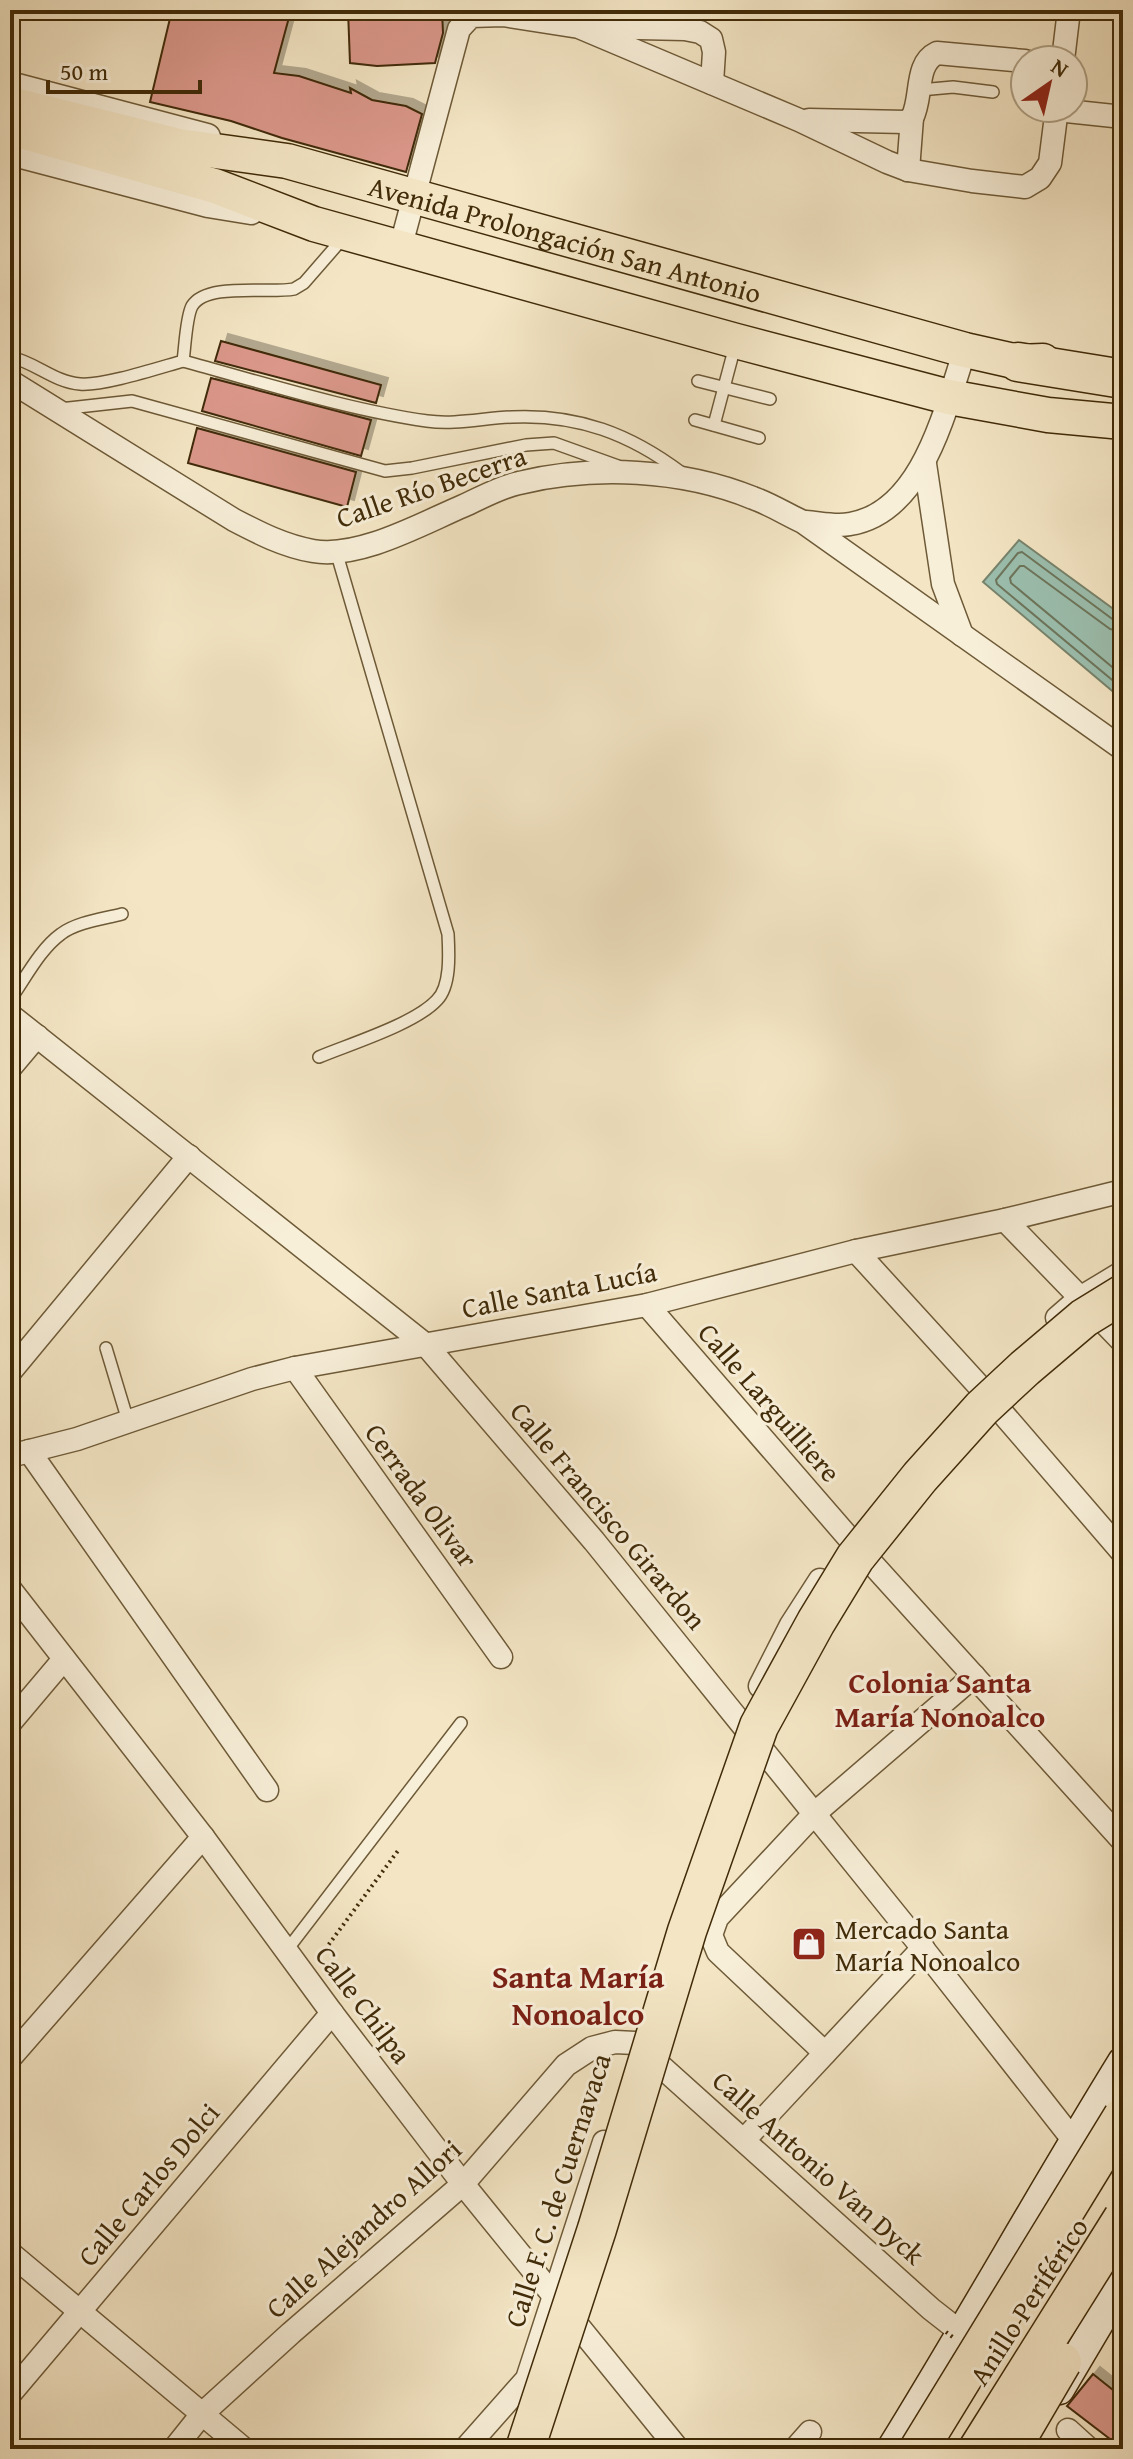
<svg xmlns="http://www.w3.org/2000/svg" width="1133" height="2459" font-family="'Gentium Book Plus',serif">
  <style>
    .water { fill: #9cc0b0; stroke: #78846d; stroke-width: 2 }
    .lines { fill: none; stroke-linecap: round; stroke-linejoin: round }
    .shore { stroke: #6e765c; stroke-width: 2 }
    .building { fill: #db988b; stroke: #412b08; stroke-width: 2; filter: url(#shadow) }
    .service-casing { stroke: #6e5a37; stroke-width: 14 }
    .minor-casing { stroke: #6e5a37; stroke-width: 25 }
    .tertiary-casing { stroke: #6e5a37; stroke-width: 29 }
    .secondary-casing { stroke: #412b08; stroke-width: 33 }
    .primary-casing { stroke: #412b08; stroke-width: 37 }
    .motorway-casing { stroke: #412b08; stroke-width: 41 }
    .path { stroke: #412b08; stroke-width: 4; stroke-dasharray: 2 4; stroke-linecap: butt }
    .service { stroke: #f8efd9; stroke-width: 11 }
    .minor { stroke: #f8efd9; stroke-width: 22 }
    .tertiary { stroke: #f8efd9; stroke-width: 26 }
    .secondary { stroke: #f8efd9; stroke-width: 30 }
    .primary { stroke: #f4e6c5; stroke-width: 34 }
    .motorway { stroke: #f4e6c5; stroke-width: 38 }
    .motorway-bridge-casing { stroke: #412b08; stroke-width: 41; stroke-linecap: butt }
    .path-bridge { stroke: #412b08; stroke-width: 4; stroke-dasharray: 2 4; stroke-linecap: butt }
    .motorway-bridge { stroke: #f4e6c5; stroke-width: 38 }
    .labels { text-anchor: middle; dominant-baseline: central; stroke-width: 6; stroke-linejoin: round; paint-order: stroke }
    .street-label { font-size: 28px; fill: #412b08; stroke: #f8efd9 }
    .poi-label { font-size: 28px; fill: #412b08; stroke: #f8efd9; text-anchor: start }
    .neighbourhood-label { font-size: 30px; font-weight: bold; fill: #7a1f14; stroke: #f8efd9 }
    .quarter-label { font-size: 32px; font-weight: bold; fill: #7a1f14; stroke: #f8efd9 }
  </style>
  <defs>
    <filter id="shadow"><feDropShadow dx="7" dy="-7" stdDeviation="0" flood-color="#0004"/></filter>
  </defs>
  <rect width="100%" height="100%" fill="#f4e6c5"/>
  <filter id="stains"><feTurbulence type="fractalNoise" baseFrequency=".0025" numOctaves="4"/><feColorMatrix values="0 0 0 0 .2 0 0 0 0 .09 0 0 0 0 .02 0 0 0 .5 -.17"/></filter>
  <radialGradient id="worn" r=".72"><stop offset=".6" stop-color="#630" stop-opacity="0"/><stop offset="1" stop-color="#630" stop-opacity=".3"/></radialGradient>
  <path class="water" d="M1019 540 1123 616V700L983 582Z"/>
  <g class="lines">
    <g class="shore">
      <path d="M1123 622 1115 621 1022 552 1018 553 996 580 997 584 1123 689"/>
      <path d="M1123 632 1110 629 1024 566H1020L1010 578 1011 583 1123 676"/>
    </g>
  </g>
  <g class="building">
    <path d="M172 10H291L274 73 299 76 351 93 350 88 372 100 406 106 422 114 406 172 282 138 231 121 150 102Z"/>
    <path d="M348 10H442L443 33 435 63 377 66 350 63Z"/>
    <path d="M221 341 381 385 376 403 215 361Z"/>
    <path d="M211 378 371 420 361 456 202 411Z"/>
    <path d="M197 428 356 472 347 507 188 463Z"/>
    <path d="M1093 2374 1123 2398V2449L1067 2406Z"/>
  </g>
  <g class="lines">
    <g class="service-casing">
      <g id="service">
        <path d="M920 90 953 87 993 92"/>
        <path d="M10 357C35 362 54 382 80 384 103 386 158 368 183 361 185 348 186 317 192 306 207 282 268 294 294 289L304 283 344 237"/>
        <path d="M183 361C261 382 348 410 427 421 455 425 484 418 512 417 578 414 630 434 682 473"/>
        <path d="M698 381 770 399"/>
        <path d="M60 409 132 401 385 471 412 468 526 445 554 443 618 466"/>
        <path d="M695 420 759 438"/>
        <path d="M714 425 735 346"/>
        <path d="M10 1000C25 979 40 949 61 934 77 922 103 919 122 914"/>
        <path d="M319 1057C350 1044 415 1024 437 1000 451 986 449 953 448 934L336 551"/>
        <path d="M106 1348 128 1421"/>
        <path d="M287 1950 461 1723"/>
      </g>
    </g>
    <g class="minor-casing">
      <g id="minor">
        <path d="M592 27 685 29 700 32 711 39 714 52 712 83"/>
        <path d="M1063 60 1069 10"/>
        <path d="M1057 110 1123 117"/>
        <path d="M809 120 906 122 912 118C923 98 914 64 937 53L1025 61"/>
        <path d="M908 170 912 118"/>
        <path d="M400 249 459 29 471 16 503 15 579 27 799 120 887 162 908 170 972 181 1025 187 1040 178 1050 163 1057 108"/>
        <path d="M10 381 234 520C259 533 284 546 313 551 359 559 421 524 463 506 481 498 500 487 519 483 594 465 682 469 753 498 770 504 786 514 803 522L1123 749"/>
        <path d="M925 464 943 584 962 635"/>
        <path d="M806 522C820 523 836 527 850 524 923 512 945 409 965 350"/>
        <path d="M10 1015 426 1345 594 1541 917 1941 1074 2141"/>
        <path d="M10 1068 37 1036"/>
        <path d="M1005 1220 1123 1342"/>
        <path d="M856 1251 979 1386 1123 1553"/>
        <path d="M647 1305 848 1537 1123 1841"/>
        <path d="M1057 1318 1080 1298 1123 1272"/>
        <path d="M295 1368 501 1657"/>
        <path d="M10 1372 189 1156"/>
        <path d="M29 1451 267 1790"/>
        <path d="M10 1456 77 1439 252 1379 295 1368 647 1305 856 1251 1005 1220 1123 1191"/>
        <path d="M10 1589 203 1837 332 2013 463 2184 678 2449"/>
        <path d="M760 1686 791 1625 820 1580"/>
        <path d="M10 1723 64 1659"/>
        <path d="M825 2053 718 1952 711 1935 717 1918 814 1814 974 1676"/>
        <path d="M10 2058 203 1837"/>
        <path d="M745 2139 923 1948"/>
        <path d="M10 2253 244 2449"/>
        <path d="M10 2394 332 2013"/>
        <path d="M1068 2430 1089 2449"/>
        <path d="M174 2449 202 2414 291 2333 463 2184 566 2065 592 2048 615 2042 635 2043 931 2309 963 2334"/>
        <path d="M465 2449 527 2379 604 2142"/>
        <path d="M795 2449 810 2432"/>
      </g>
    </g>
    <g class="tertiary-casing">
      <g id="tertiary">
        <path d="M10 85 207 137"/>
        <path d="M10 152 208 204 251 211"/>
      </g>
    </g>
    <g class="secondary-casing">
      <g id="secondary">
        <path d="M1059 2389 1123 2281"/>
        <path d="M892 2449C971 2321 1044 2190 1123 2062"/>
      </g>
    </g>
    <g class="primary-casing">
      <g id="primary">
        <path id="s1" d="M10 104 179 146 287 161 965 350 1018 362 1043 361"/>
        <path d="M10 128 215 186 314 224 736 341 949 397 1048 415 1123 422"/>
      </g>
    </g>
    <g class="motorway-casing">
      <path id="motorway" d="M1018 362 1123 379"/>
    </g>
    <path class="path" d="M318 1959 400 1848"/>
    <use href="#service" class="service"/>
    <use href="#minor" class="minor"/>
    <use href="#tertiary" class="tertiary"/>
    <use href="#secondary" class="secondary"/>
    <use href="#primary" class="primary"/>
    <use href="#motorway" class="motorway"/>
    <g class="motorway-bridge-casing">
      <g id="motorway-bridge">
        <path d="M525 2449 597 2229 687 1931 759 1726 816 1622 855 1558 920 1477 982 1408 1025 1368 1084 1318 1123 1294"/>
        <path d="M919 2449 1123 2116"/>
        <path d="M978 2449 1123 2218"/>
        <path d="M1011 2449 1062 2362"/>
      </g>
    </g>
    <path class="path-bridge" d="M946 2332 954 2338"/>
    <use href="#motorway-bridge" class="motorway-bridge"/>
  </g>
  <defs>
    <g id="shop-square" transform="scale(1.8)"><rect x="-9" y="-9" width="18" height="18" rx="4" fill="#8f2418" stroke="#f8efd9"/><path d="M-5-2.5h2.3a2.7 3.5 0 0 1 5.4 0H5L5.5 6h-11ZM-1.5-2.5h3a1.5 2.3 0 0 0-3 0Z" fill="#fff"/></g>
  </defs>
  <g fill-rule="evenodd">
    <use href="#shop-square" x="809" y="1944"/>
  </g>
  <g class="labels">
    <g class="street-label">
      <text stroke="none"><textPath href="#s1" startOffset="572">Avenida Prolongación San Antonio</textPath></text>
      <text transform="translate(431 486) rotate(-19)">Calle Río Becerra</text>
      <text transform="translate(559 1289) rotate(-11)">Calle Santa Lucía</text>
      <text transform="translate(770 1402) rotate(49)">Calle Larguilliere</text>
      <text transform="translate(422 1495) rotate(54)">Cerrada Olivar</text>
      <text transform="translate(609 1515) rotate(50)">Calle Francisco Girardon</text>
      <text transform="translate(364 2004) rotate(53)">Calle Chilpa</text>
      <text transform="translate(819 2167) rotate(42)">Calle Antonio Van Dyck</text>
      <text transform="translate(148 2184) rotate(-50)">Calle Carlos Dolci</text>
      <text transform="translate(557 2190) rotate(-72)">Calle F. C. de Cuernavaca</text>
      <text transform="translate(363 2228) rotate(-42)">Calle Alejandro Allori</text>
      <text transform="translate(1028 2301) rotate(-57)">Anillo Periférico</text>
    </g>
    <g class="poi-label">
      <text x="835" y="1928">Mercado Santa<tspan x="835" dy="32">María Nonoalco</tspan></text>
    </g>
    <g class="neighbourhood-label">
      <text x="940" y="1682">Colonia Santa<tspan x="940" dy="34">María Nonoalco</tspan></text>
    </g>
    <g class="quarter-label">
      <text x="578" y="1976">Santa María<tspan x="578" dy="37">Nonoalco</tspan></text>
    </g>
  </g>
  <rect width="1133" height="2459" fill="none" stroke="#f4e6c5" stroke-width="40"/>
  <rect x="12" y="12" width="1109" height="2435" fill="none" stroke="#412b08" stroke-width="4"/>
  <rect x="20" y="20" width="1093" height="2419" fill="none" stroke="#412b08" stroke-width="2"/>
  <g transform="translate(1049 84) rotate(34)"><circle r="38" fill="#f8efd9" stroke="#afa185" stroke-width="2"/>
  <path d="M0-6L14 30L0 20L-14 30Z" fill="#8f2418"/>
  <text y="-12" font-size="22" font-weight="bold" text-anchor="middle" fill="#412b08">N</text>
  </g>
  <path d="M48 80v12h152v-12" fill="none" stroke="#412b08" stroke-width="4"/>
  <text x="60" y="80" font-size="24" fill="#412b08" stroke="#f8efd9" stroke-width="6" paint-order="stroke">50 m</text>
  <rect width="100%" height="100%" filter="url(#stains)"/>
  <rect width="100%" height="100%" fill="url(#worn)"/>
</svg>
